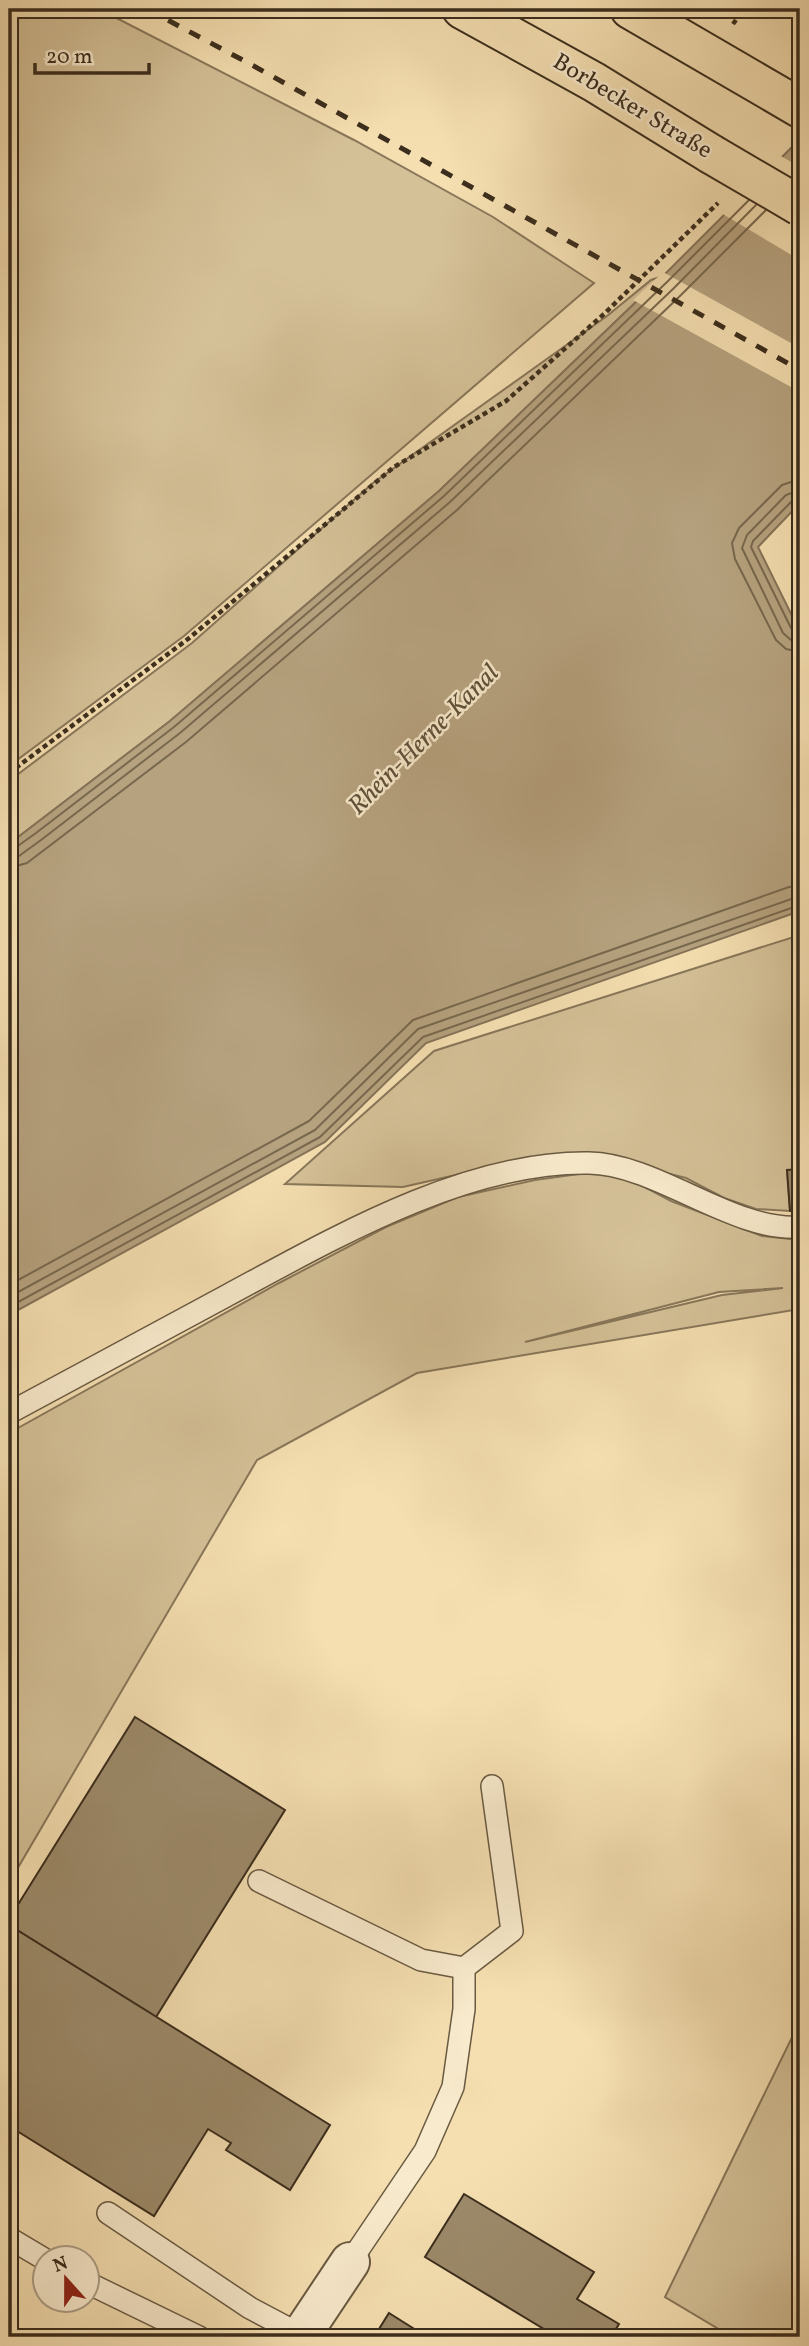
<svg xmlns="http://www.w3.org/2000/svg" width="809" height="2346" font-family="Vollkorn,serif">
  <style>
    .green { fill: #d5c198; stroke: #88775a; stroke-width: 2; fill-rule: evenodd }
    .water { fill: #b6a27f; stroke: #857358; stroke-width: 2 }
    .pier { fill: #f5dfb1 }
    .lines { fill: none; stroke-linecap: round; stroke-linejoin: round }
    .shore { stroke: #78684e; stroke-width: 2 }
    .building { fill: #9c8a6a; stroke: #3b2d1d; stroke-width: 2 }
    .lane-casing { stroke: #6a5a42; stroke-width: 24 }
    .street-casing { stroke: #6a5a42; stroke-width: 42 }
    .primary-casing { stroke: #3b2d1d; stroke-width: 42 }
    .path { stroke: #3b2d1d; stroke-width: 4.5; stroke-dasharray: 5 3.5; stroke-linecap: butt }
    .lane { stroke: #f8eacc; stroke-width: 21 }
    .street { stroke: #f8eacc; stroke-width: 38 }
    .primary { stroke: #f5dfb1; stroke-width: 38 }
    .rail { stroke: #3b2d1d; stroke-width: 5; stroke-dasharray: 12 12; stroke-linecap: butt }
    .primary-bridge-casing { stroke: #3b2d1d; stroke-width: 42; stroke-linecap: butt }
    .primary-bridge { stroke: #f5dfb1; stroke-width: 38 }
    .labels { text-anchor: middle; dominant-baseline: central; stroke-width: 5; stroke-linejoin: round; paint-order: stroke }
    .street-label { font-size: 24px; fill: #3b2d1d; stroke: #f8eacc }
    .water-label { font-size: 26px; font-style: italic; fill: #60503a; stroke: #f8eacc }
  </style>
  <rect width="100%" height="100%" fill="#f5dfb1"/>
  <filter id="stains"><feTurbulence type="fractalNoise" baseFrequency=".00286" numOctaves="4"/><feColorMatrix values="0 0 0 0 .2 0 0 0 0 .09 0 0 0 0 .02 0 0 0 .5 -.17"/></filter>
  <radialGradient id="worn" r=".72"><stop offset=".6" stop-color="#630" stop-opacity="0"/><stop offset="1" stop-color="#630" stop-opacity=".3"/></radialGradient>
  <g class="green">
    <path d="M9 9H99L354 140 493 217 594 283 184 636 9 766Z"/>
    <path d="M663 276 439 491 170 721 9 844V781L192 643 373 483 607 316 651 280Z"/>
    <path d="M800 935V1169L787 1171 790 1211 756 1209 724 1198 686 1178 638 1166 482 1169 403 1187 285 1184 434 1051Z"/>
    <path d="M586 1173 626 1177 671 1201 762 1236 800 1240V1309L417 1373 257 1460 9 1883V1433L279 1283 386 1227 458 1197 535 1180ZM783 1288 722 1295 525 1342 719 1292Z"/>
    <path d="M800 2021V2337H732L665 2297Z"/>
  </g>
  <path class="water" d="M800 139V503L758 547 800 632V911L426 1043 325 1142 9 1315V844L170 721 439 491 663 276Z"/>
  <g class="pier">
    <path d="M779 155 800 167V260L721 213Z"/>
    <path d="M663 272 800 348V392L633 300Z"/>
  </g>
  <g class="lines">
    <g class="shore">
      <path d="M800 479 782 485 739 528 732 543 735 559 776 640 786 649 800 652"/>
      <path d="M800 490 786 495 747 535 742 548 783 633 791 640 800 642"/>
      <path d="M800 499 792 501 753 541 751 547 791 628 800 633"/>
      <path d="M9 849 15 848 36 833 174 727 444 496 668 281 749 200"/>
      <path d="M9 858 19 856 41 840 180 733 450 502 674 288 756 205"/>
      <path d="M9 868 27 863 186 742 457 510 681 295 766 210"/>
      <path d="M9 1285 309 1121 413 1020 789 887 800 886"/>
      <path d="M9 1297 315 1130 418 1029 800 896"/>
      <path d="M9 1307 320 1137 423 1037 800 905"/>
    </g>
  </g>
  <g class="building">
    <path d="M800 1169V1210L790 1211 787 1170Z"/>
    <path d="M135 1717 285 1810 156 2017 9 1925V1919Z"/>
    <path d="M9 1925 330 2125 290 2190 226 2150 231 2143 208 2129 154 2216 9 2126Z"/>
    <path d="M464 2194 594 2272 577 2299 619 2324 611 2337H551L552 2334 425 2257Z"/>
    <path d="M389 2313 427 2337H374Z"/>
  </g>
  <g class="lines">
    <g class="lane-casing">
      <g id="lane">
        <path d="M9 1413C82 1374 155 1334 228 1295 334 1238 466 1161 589 1163 657 1164 733 1232 800 1227"/>
        <path d="M259 1881 421 1960 464 1968 512 1931 492 1786"/>
        <path d="M108 2213 250 2308 301 2335"/>
        <path d="M9 2238 46 2260"/>
        <path d="M350 2262 425 2151 453 2087 464 2009V1968"/>
        <path d="M88 2283 199 2337"/>
      </g>
    </g>
    <g class="street-casing">
      <path id="street" d="M300 2337 350 2262"/>
    </g>
    <g class="primary-casing">
      <g id="primary">
        <path d="M462 9 594 82 711 154"/>
        <path d="M630 9 800 108"/>
      </g>
    </g>
    <g class="path">
      <path d="M799 9H800"/>
      <path d="M733 24 744 9"/>
      <path d="M9 773 188 639 394 467 506 401 604 314 718 203"/>
    </g>
    <use href="#lane" class="lane"/>
    <use href="#street" class="street"/>
    <use href="#primary" class="primary"/>
    <path class="rail" d="M147 9 252 65 800 370"/>
    <g class="primary-bridge-casing">
      <path id="primary-bridge" d="M711 154 800 206"/>
    </g>
    <use href="#primary-bridge" class="primary-bridge"/>
  </g>
  <g class="labels">
    <g class="street-label">
      <text transform="translate(632 107) rotate(31)">Borbecker Straße</text>
    </g>
    <g class="water-label">
      <text transform="translate(424 740) rotate(-45)">Rhein-Herne-Kanal</text>
    </g>
  </g>
  <rect width="809" height="2346" fill="none" stroke="#f5dfb1" stroke-width="35"/>
  <rect x="10" y="10" width="788" height="2325" fill="none" stroke="#3b2d1d" stroke-width="3.5"/>
  <rect x="18" y="18" width="774" height="2311" fill="none" stroke="#3b2d1d" stroke-width="2"/>
  <g transform="translate(66 2279) rotate(339)"><circle r="33" fill="#f8eacc" stroke="#ac9e86" stroke-width="2"/>
  <path d="M0-5L12 26L0 18L-12 26Z" fill="#8f2418"/>
  <text y="-10" font-size="19" font-weight="bold" text-anchor="middle" fill="#3b2d1d">N</text>
  </g>
  <path d="M35 63v10h114v-10" fill="none" stroke="#3b2d1d" stroke-width="3.5"/>
  <text x="46" y="63" font-size="21" fill="#3b2d1d" stroke="#f8eacc" stroke-width="5" paint-order="stroke">20 m</text>
  <rect width="100%" height="100%" filter="url(#stains)"/>
  <rect width="100%" height="100%" fill="url(#worn)"/>
</svg>
